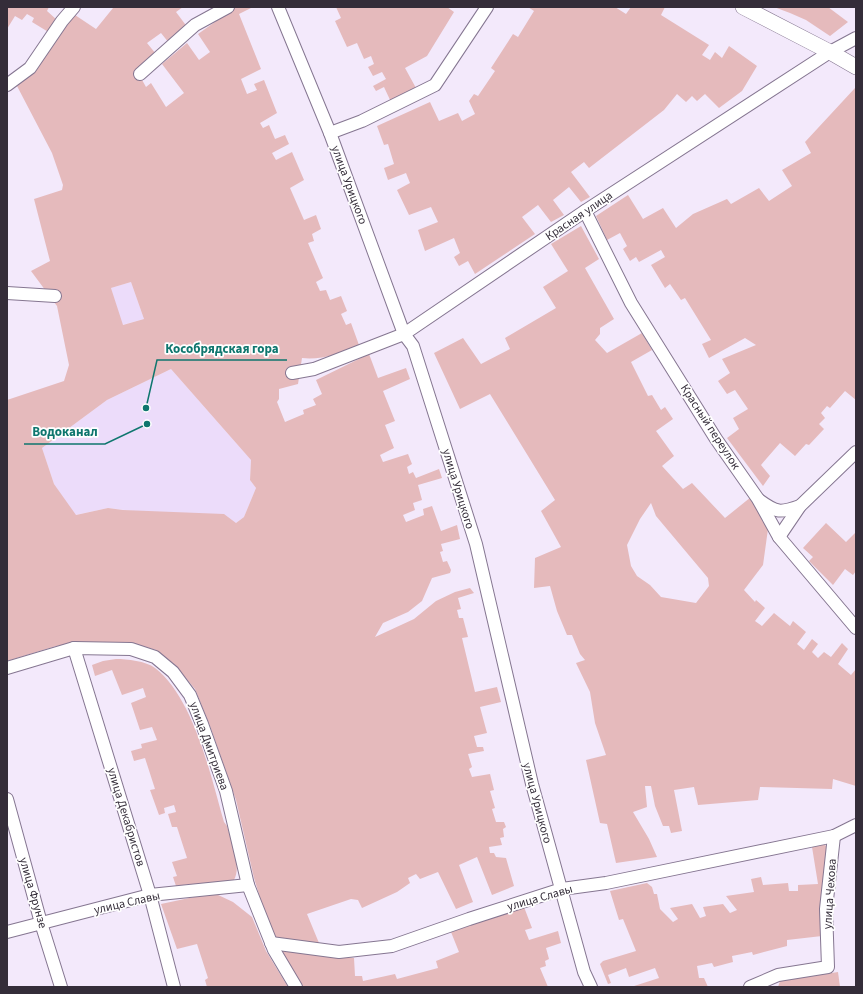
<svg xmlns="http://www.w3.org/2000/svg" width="863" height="994" font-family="'Source Sans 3',sans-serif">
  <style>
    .built { fill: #ecdcfa }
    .green { fill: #e5babc; fill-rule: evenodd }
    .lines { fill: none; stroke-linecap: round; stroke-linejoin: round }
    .minor-casing { stroke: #857691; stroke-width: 14 }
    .major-casing { stroke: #857691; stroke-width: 16 }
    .minor { stroke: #fff; stroke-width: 12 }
    .major { stroke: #fff; stroke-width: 15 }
    .labels { text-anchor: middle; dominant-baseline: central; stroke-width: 3.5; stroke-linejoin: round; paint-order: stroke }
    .street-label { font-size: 12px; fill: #342d39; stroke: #fff }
    .leader { fill: none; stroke: #0f766e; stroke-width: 1.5 }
    .callout-dot { fill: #0f766e; stroke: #fff; stroke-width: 1.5 }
    .callout-label { font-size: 13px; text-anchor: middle; font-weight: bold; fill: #0f766e; stroke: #fff; stroke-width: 3.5; stroke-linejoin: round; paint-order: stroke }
  </style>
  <rect width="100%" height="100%" fill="#f3e9fb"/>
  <g class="built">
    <path d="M131 282 144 319 122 325 111 288Z"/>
    <path d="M171 369 251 460 250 480 256 488 244 517 236 523 108 508 75 515 54 484 42 448 107 400Z"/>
  </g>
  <g class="green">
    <path d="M7 7H49L47 11 57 20 50 33 32 22 34 18 27 14 22 20 15 16 7 29Z"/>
    <path d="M112 7H183L176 12 188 28 169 43 161 33 147 43 156 54 137 71 146 87 151 83 166 107 184 93 162 64 187 43 199 60 210 52 198 34 236 7H253L239 14 261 69 241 79 247 94 257 90 254 84 264 80 277 113 260 123 263 128 269 125 275 139 285 135 289 144 272 153 276 160 292 152 304 180 290 188 304 220 316 215 321 229 312 234 314 241 308 243 323 278 316 282 320 291 326 290 330 300 341 296 347 311 341 314 346 325 351 323 359 345C341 354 321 360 302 358L298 384 279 389V399L277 402 285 422 304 414 303 410 316 405 313 399 322 394 316 380 369 354 378 378 406 368 410 379 383 391 395 421 385 425 394 448 380 455 383 462 408 454 412 464 407 467 409 474 413 472 416 478 439 469 442 478 418 485 422 500 413 503 415 510 403 515 406 522 424 515 423 509 432 506 441 531 457 525 460 539 441 544 443 551 440 552 443 562 447 561 451 570 450 573 432 578 422 601 408 612 383 623 375 637 414 619 436 601 455 592 470 588 474 593 458 598 461 609 457 610 459 618H463L468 637 462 638 475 692 497 687 501 702 480 707 487 733 474 736 477 747H483L484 751 468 754 472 767 469 769 472 777 490 774 494 790 490 791 495 808 492 809 496 822H504L506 827 503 829 504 837 500 838 502 845 489 847 490 853H494L496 857 506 858 514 886 492 895 477 857 459 865 473 902 456 909 438 872 420 879 416 874 408 878 410 883 397 892 362 908 358 900 351 899 307 914 319 943 277 941 261 901 254 878 236 800 210 726 195 689 175 665 156 650 135 644 100 642 56 646 7 661V400L64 381 69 365 57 306 31 271 50 261 34 199 62 190 63 185 52 153 17 86 34 71 58 36 75 15 96 29 113 8ZM131 282 144 319 123 325 111 288ZM171 369 251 460 250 480 256 488 244 517 236 523 224 514 123 510 108 508 76 515 54 484 42 448 107 400Z"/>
    <path d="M336 7H447L454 12 427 56 405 68 416 88 391 102 384 87 376 91 373 86 386 79 382 72 373 76 368 67 374 64 371 56 364 59 357 43 347 47 335 21 341 18Z"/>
    <path d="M528 7H615L626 14 631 7H665L661 15 709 45 702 55 710 60 715 52 722 58 729 46 757 66 742 91 719 108 705 94 697 101 692 96 686 102 677 94 664 110 589 168 584 162 571 172 590 197 581 202 569 187 553 200 564 215 551 222 538 205 522 217 535 234 475 274 468 261 459 266 454 257 460 253 454 238 425 251 418 230 438 222 431 207 409 215 397 190 410 183 406 173 388 180 384 168 394 164 388 144 384 145 377 126 430 102 439 121 458 113 462 121 475 114 469 101 474 94 478 96 495 71 491 68 513 34 518 37 534 11Z"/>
    <path d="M774 7H828L848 22 830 36 806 20 790 13Z"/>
    <path d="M855 88 856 89V400L845 391 830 408 827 406 821 413 825 418 819 424 824 429 809 445 806 444 795 456 780 443 761 465 770 476 763 486 727 438 739 429 733 418 748 409 735 390 727 394 718 381 730 373 722 359 756 345 745 338 709 358 702 344 711 340 685 298 681 300 670 284 665 288 651 265 665 257 661 250 639 262 636 257 630 261 623 249 627 246 620 233 607 240 596 216 628 195 643 219 663 208 676 228 693 214 727 199 731 204 759 188 769 201 792 186 782 170 811 153 805 142Z"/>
    <path d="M581 226 599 259 585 268 614 319 600 328V334L595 340 607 353 642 333 652 350 631 362 648 396 652 395 661 410 665 407 673 419 656 431 674 456 662 466 683 489 692 483 725 518 751 497 768 529 763 565 744 590 755 602 756 600 765 608 755 621 762 626 774 613 790 626 793 621 806 632 797 644 804 650 812 639 818 644 812 652 818 658 824 652 831 657 842 643 848 649 838 664 851 675 856 669V786L833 779 832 789 760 787 758 800 698 805 694 787 674 790 682 831 671 833 669 826H663L655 806 651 786H645L647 807 633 812 649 839 657 857 616 863 607 824 600 823 586 760 606 755 595 723 590 692 576 663 585 660 580 654 572 635H567L557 611 550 586 534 588 535 558 561 547 541 511 555 500 490 394 460 409 434 353 463 338 481 364 510 349 505 338 556 308 543 287 568 271 551 244ZM651 503 656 516 708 578 709 586 696 603 661 597 650 585 637 576 631 566 627 545 640 519Z"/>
    <path d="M826 523 846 542 856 532V571L853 575 845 569 833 585 809 561 813 557 803 548Z"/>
    <path d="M116 659C127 659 146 661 155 668 194 698 211 777 224 822L227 826C231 840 242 866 234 880 223 883 212 885 202 885 193 885 185 884 176 886L173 877 177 876 172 862 187 858 177 827H172L168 814 176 812 174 805 164 808 165 813 159 815 150 790 155 789 145 758 134 761 131 751 142 748 141 744 157 740 152 727 140 730 131 703 146 697 143 688 122 695 112 670 95 676 92 665 103 661Z"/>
    <path d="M823 843 828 848 822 936 787 940V946L753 955 752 952 732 956 733 962 714 967 712 963 697 966 699 978H704L708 987H631L659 978 655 968 629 977 626 968 608 975 611 983 608 984 600 964 603 961 636 951 623 919 619 920 610 891 647 883 652 887 654 894H657L660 909 673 922 678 919 670 908 692 904 700 918 706 916 703 907 723 904 730 913 737 910 726 896 754 892 751 879 761 877 763 885 788 883 789 891H798V885L818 884 812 847Z"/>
    <path d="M208 894H216L233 902 252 917 266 951 288 987H207L205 980 208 978 197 944 177 949 161 904Z"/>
    <path d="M524 907 532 928 525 930 529 940 558 931 561 943 546 948 549 959 545 961 546 966 540 968 548 987H303L288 964 281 950 327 956 354 958 355 976H362L363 981 395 974 397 979 438 968 436 961 459 952 451 932 505 913Z"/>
    <path d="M838 972 840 987H778L780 981Z"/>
  </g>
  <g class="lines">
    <g class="minor-casing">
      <g id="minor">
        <path d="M278 7 330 133 404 334 413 346 476 544 532 784 584 972 591 987"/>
        <path d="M140 74 195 25 228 7"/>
        <path d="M7 85 30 68 62 21 74 7"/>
        <path d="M330 133 362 121 435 85 487 7"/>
        <path d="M585 211 631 303 716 439 758 499 779 537 856 628"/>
        <path d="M7 293 55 296"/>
        <path d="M292 373 314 369 404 334 585 211 830 52 856 38"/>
        <path d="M759 500C777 513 780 513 800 506"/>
        <path d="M779 537 800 506 856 452"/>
        <path d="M74 648 150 895 174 987"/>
        <path d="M7 668 74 648 131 649 155 657 173 672 190 695 202 724 226 791 248 885 274 950 296 987"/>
        <path d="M7 799 41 923 61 987"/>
        <path d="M7 932 150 895 248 885"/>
        <path d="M271 943 339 952 392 946 469 919 562 889 606 883 834 836 856 825"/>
        <path d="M750 987 778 975 828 967 826 909 834 836"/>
      </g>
    </g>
    <g class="major-casing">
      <path id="major" d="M743 7 830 52 856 67"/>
    </g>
    <use href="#minor" class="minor"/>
    <use href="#major" class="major"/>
  </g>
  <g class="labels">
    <g class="street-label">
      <text transform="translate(349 185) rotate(70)">улица Урицкого</text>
      <text transform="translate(579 216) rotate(-34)">Красная улица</text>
      <text transform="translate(710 427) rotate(57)">Красный переулок</text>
      <text transform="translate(458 489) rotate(73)">улица Урицкого</text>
      <text transform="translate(209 746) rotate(70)">улица Дмитриева</text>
      <text transform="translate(537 803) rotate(75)">улица Урицкого</text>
      <text transform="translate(126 817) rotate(73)">улица Декабристов</text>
      <text transform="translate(33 893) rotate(74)">улица Фрунзе</text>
      <text transform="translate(830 894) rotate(-86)">улица Чехова</text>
      <text transform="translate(540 898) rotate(-16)">улица Славы</text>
      <text transform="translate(127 903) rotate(-13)">улица Славы</text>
    </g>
  </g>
  <path class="leader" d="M146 408L157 360H287M147 424L105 444H24"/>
  <g class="callout-dot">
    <circle cx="146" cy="408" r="4"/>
    <circle cx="147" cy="424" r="4"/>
  </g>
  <g class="callout-label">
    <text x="222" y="353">Кособрядская гора</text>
    <text x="65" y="436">Водоканал</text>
  </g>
  <rect width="863" height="994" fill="none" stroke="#342d39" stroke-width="16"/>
</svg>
